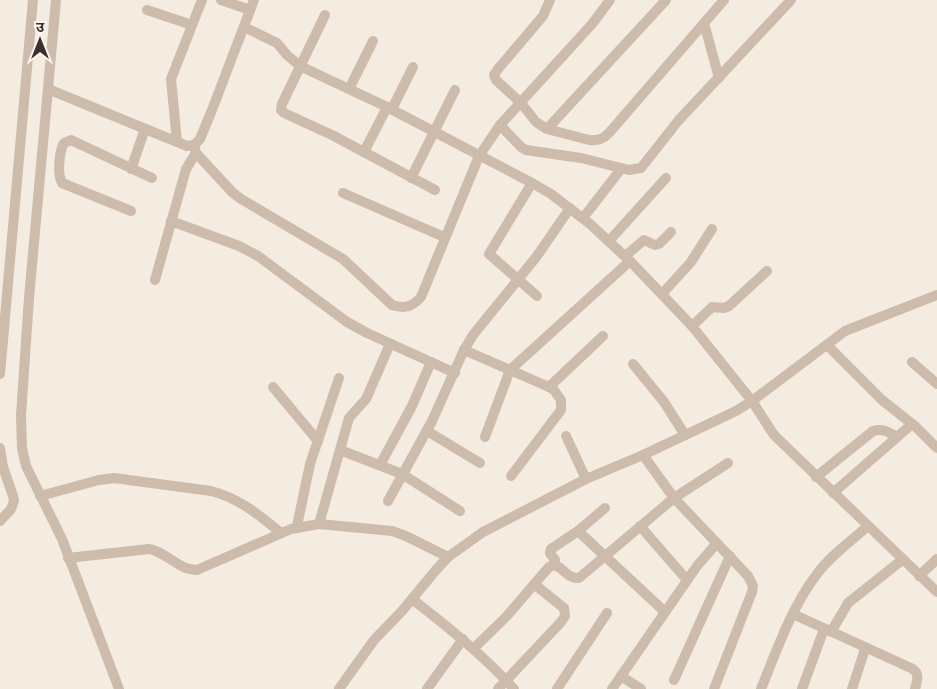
<svg xmlns="http://www.w3.org/2000/svg" width="937" height="689" font-family="Ubuntu,'Noto Sans Devanagari',sans-serif">
  <style>
    .lines { fill: none; stroke-linecap: round; stroke-linejoin: round }
    .minor { stroke: #cdbbac; stroke-width: 10 }
  </style>
  <rect width="100%" height="100%" fill="#f4ebe1"/>
  <g class="lines">
    <g class="minor">
      <path d="M56 0 29 298 21 415 22 448 26 466 62 539 119 689"/>
      <path d="M221 0 250 10"/>
      <path d="M550 0 543 16 498 69 494 75 496 80 521 103 536 122 547 129 589 140C598 141 603 139 609 133L724 0"/>
      <path d="M147 10 192 25"/>
      <path d="M325 15 282 104 281 110 284 113 332 135 435 190"/>
      <path d="M704 23 719 78"/>
      <path d="M244 27 277 43 287 55 300 66 387 107 532 183 551 194 590 224 630 261 692 326 752 401 774 435 937 592"/>
      <path d="M48 89 187 146 194 145 200 139 212 110 254 0"/>
      <path d="M349 89 373 41"/>
      <path d="M392 109 413 67"/>
      <path d="M500 125 521 147 526 150 581 158 629 170 641 168 678 121 791 0"/>
      <path d="M547 129 666 0"/>
      <path d="M177 142 171 79 202 0"/>
      <path d="M194 145 196 153 232 192 241 199 343 259 392 305C405 309 412 307 421 297L479 156 500 125 592 24 610 0"/>
      <path d="M364 152 387 107"/>
      <path d="M131 169 145 129"/>
      <path d="M411 178 455 90"/>
      <path d="M532 183 489 254 537 296"/>
      <path d="M343 193 444 237"/>
      <path d="M131 211 62 183C57 174 59 152 64 143L71 140 152 178"/>
      <path d="M583 218 621 169"/>
      <path d="M171 221 239 246 258 256 347 322 367 333 455 373"/>
      <path d="M609 241 666 178"/>
      <path d="M625 256 644 240 655 245 659 244 671 232"/>
      <path d="M155 280 186 169 196 153"/>
      <path d="M662 294 691 262 712 229"/>
      <path d="M692 326 712 307 724 308 729 306 767 271"/>
      <path d="M827 345 882 400 916 427 937 448"/>
      <path d="M464 350 549 387 554 390 561 400V410L511 476"/>
      <path d="M912 362 937 384"/>
      <path d="M633 364 664 402 685 435"/>
      <path d="M0 374 33 0"/>
      <path d="M273 387 318 441"/>
      <path d="M549 387 603 336"/>
      <path d="M427 431 480 463"/>
      <path d="M566 436 586 479"/>
      <path d="M485 437 510 370 630 261"/>
      <path d="M0 448 3 467 13 496 14 501 11 509 0 521"/>
      <path d="M340 450 402 474 460 511"/>
      <path d="M643 455 674 498 748 576 753 586 752 592 714 689"/>
      <path d="M380 465 412 406 431 362"/>
      <path d="M816 477 873 431C883 428 889 432 897 437"/>
      <path d="M833 493 912 424"/>
      <path d="M40 496 99 480 114 478 211 491C239 498 259 515 281 533"/>
      <path d="M388 501 432 421 464 350 473 335 537 256 570 208"/>
      <path d="M319 524 349 418 366 399 390 344"/>
      <path d="M297 526 310 464 339 378"/>
      <path d="M640 526 687 580"/>
      <path d="M578 531 665 612"/>
      <path d="M68 558 149 549C167 552 178 570 197 570L291 529 319 524 392 531 406 536 448 557"/>
      <path d="M553 565 555 560 550 553 551 549 578 531 605 508"/>
      <path d="M919 576 937 559"/>
      <path d="M412 599C448 627 483 655 514 689"/>
      <path d="M793 614 913 669C920 674 917 681 915 689"/>
      <path d="M831 632 848 603 902 560"/>
      <path d="M474 648 506 617 549 567C562 561 564 579 579 578L674 498 728 463"/>
      <path d="M621 676 641 689"/>
      <path d="M674 680 730 556"/>
      <path d="M339 689 374 640 402 611 436 570 448 557 483 532 586 479 643 455 736 411 752 401 845 331 937 295"/>
      <path d="M427 689 463 639"/>
      <path d="M498 689 561 622 565 616 564 608 534 584"/>
      <path d="M557 689 607 613"/>
      <path d="M612 689 697 566 717 543"/>
      <path d="M761 689C776 652 792 606 817 574 830 556 851 541 868 526"/>
      <path d="M802 689 824 629"/>
      <path d="M852 689 865 649"/>
    </g>
  </g>
  <g transform="translate(40 40)" stroke="#fbf5ee" stroke-width="4" paint-order="stroke">
  <path d="M0-4L9 19L0 12L-9 19Z" fill="#3b302b"/>
  <text y="-8" font-size="14" font-weight="bold" text-anchor="middle" fill="#3b302b">उ</text>
  </g>
</svg>
